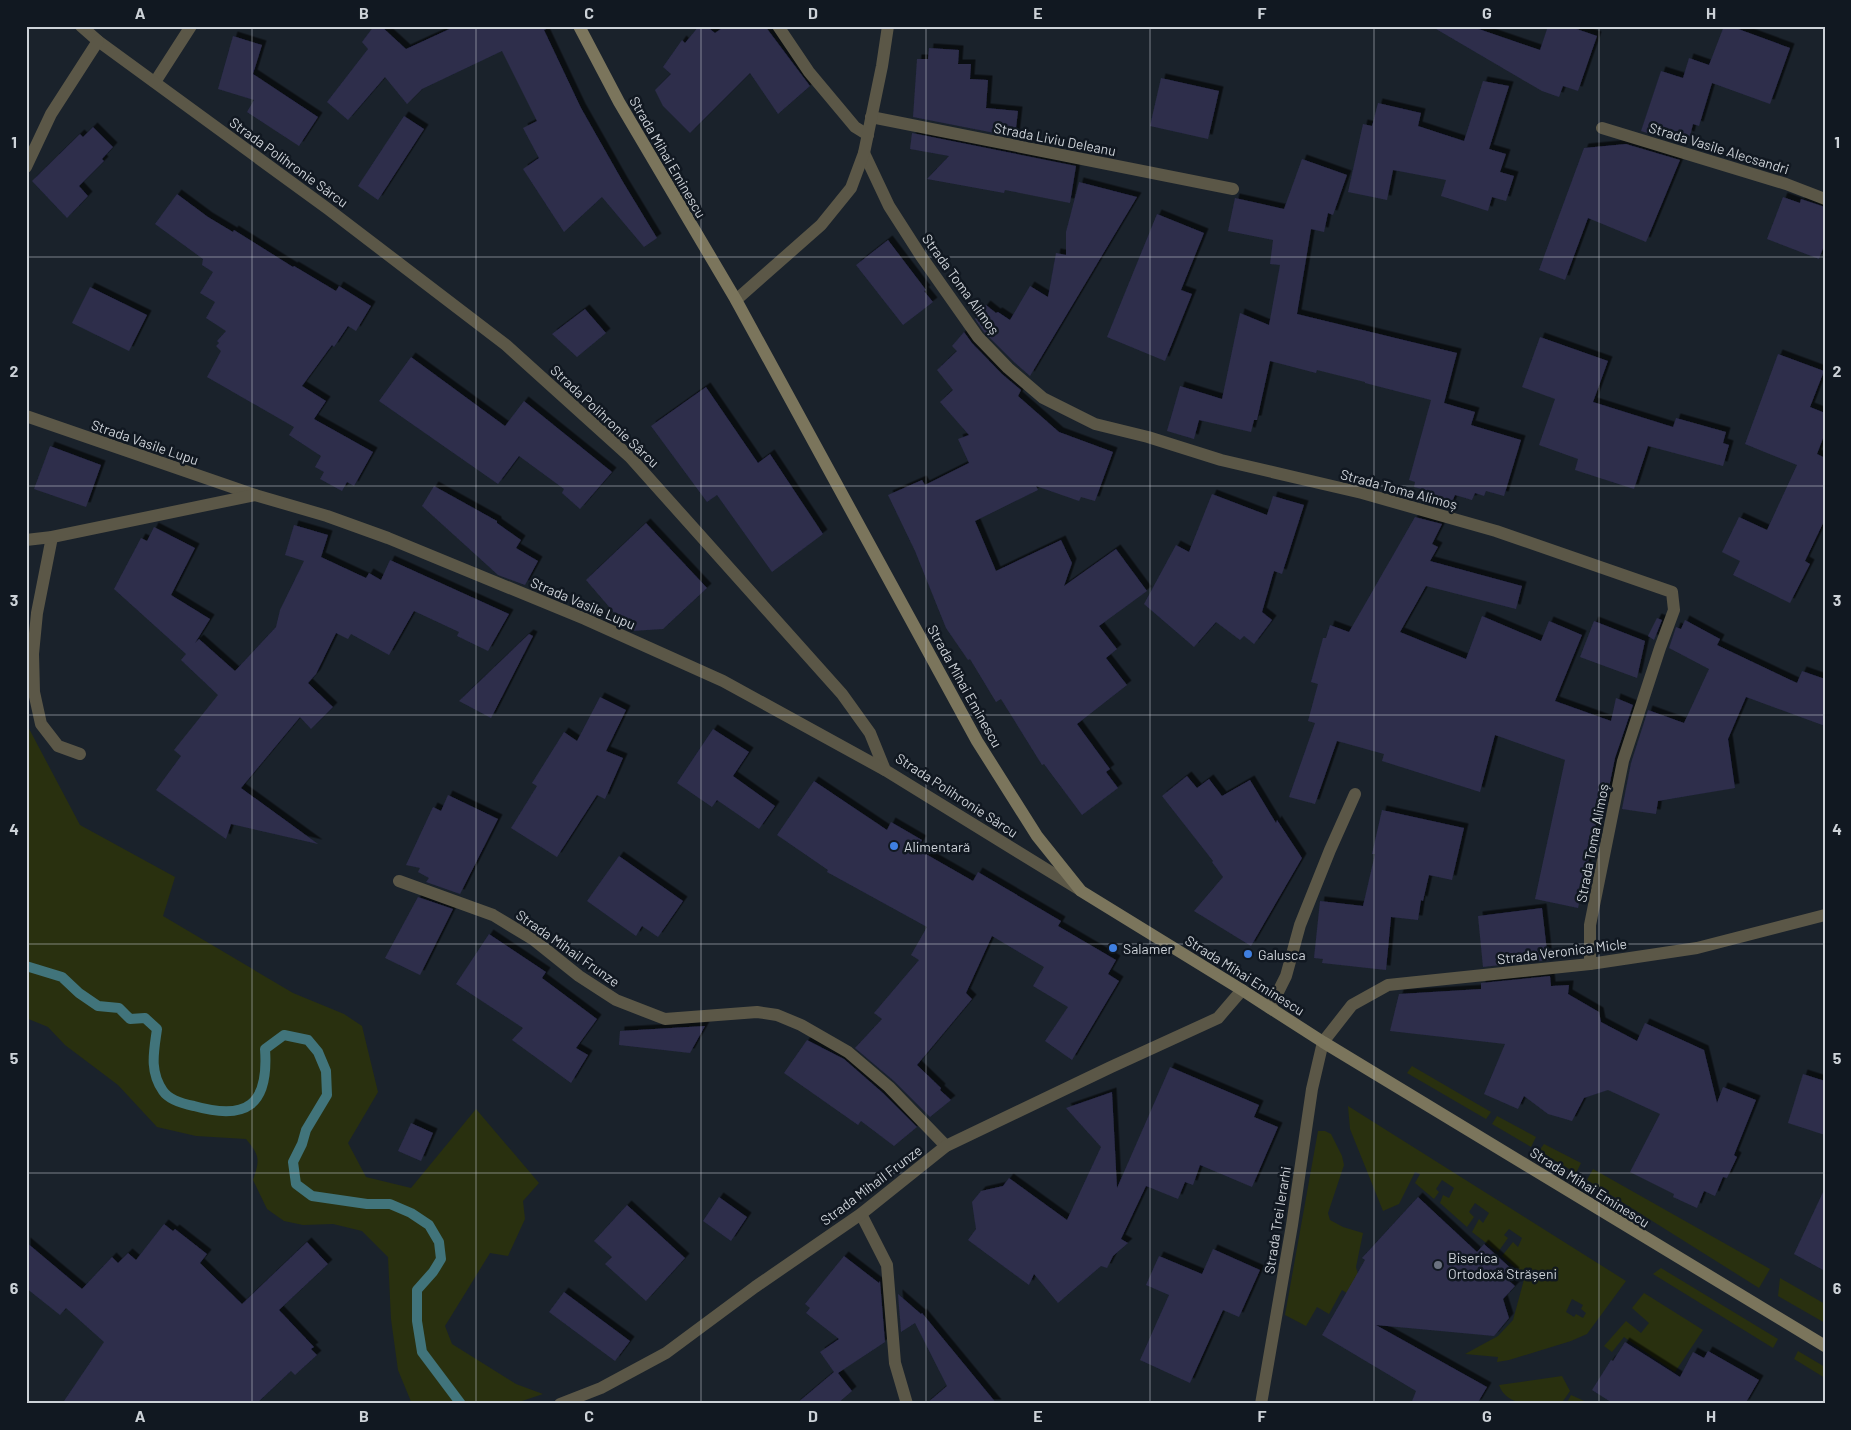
<svg xmlns="http://www.w3.org/2000/svg" width="1851" height="1430" font-family="Barlow,sans-serif">
  <style>
    .green { fill: #29300f; fill-rule: evenodd }
    .lines { fill: none; stroke-linecap: round; stroke-linejoin: round }
    .stream { stroke: #41747b; stroke-width: 10 }
    .building { fill: #2d2d4c; filter: url(#shadow) }
    .lane { stroke: #5b5747; stroke-width: 12 }
    .street { stroke: #5b5747; stroke-width: 12 }
    .secondary { stroke: #7b755c; stroke-width: 12 }
    .grid { fill: none; stroke: #cdd2d8; stroke-width: 1; stroke-opacity: 0.55 }
    .shop-dot { fill: #3f7fe0; stroke: #111821; stroke-width: 2 }
    .worship-dot { fill: #6b7280; stroke: #111821; stroke-width: 2 }
    .labels { text-anchor: middle; dominant-baseline: central; stroke-width: 5; stroke-linejoin: round; paint-order: stroke }
    .street-label { font-size: 14px; fill: #cdd2d8; stroke: #111821 }
    .poi-label { font-size: 14px; fill: #cdd2d8; stroke: #111821; text-anchor: start }
    .neatline { fill: none; stroke: #cdd2d8; stroke-width: 2 }
    .grid-label { font-size: 16px; text-anchor: middle; font-weight: bold; fill: #cdd2d8 }
  </style>
  <defs>
    <filter id="shadow"><feDropShadow dx="4.5" dy="-4.5" stdDeviation="0" flood-color="#0009"/></filter>
  </defs>
  <rect width="100%" height="100%" fill="#1a222b"/>
  <g class="green">
    <path d="M26 723 80 825 175 877 163 916 293 993 344 1014 362 1026 378 1092 348 1143 366 1177 411 1188 476 1109 539 1183 523 1201 525 1219 508 1256 490 1253 445 1326 452 1344 516 1384 543 1394 513 1404H412L398 1370 391 1319 388 1257 362 1231 333 1224 303 1225 284 1221 267 1209 253 1180C260 1159 260 1156 246 1139L196 1136 157 1127 118 1085 65 1045 48 1027 26 1018Z"/>
    <path d="M1412 1066 1491 1112 1486 1119 1407 1073Z"/>
    <path d="M1348 1106 1626 1281 1587 1334 1571 1341 1509 1360 1497 1362 1498 1357 1465 1354 1498 1336 1513 1320 1525 1276 1502 1256 1513 1242 1518 1247 1522 1238 1509 1229 1504 1235 1508 1238 1498 1252 1472 1232 1479 1219 1483 1223 1489 1213 1475 1203 1469 1212 1474 1217 1467 1227 1440 1203 1443 1195 1449 1198 1454 1188 1442 1180 1436 1189 1439 1192 1434 1199 1415 1183 1420 1174 1415 1172 1399 1204 1383 1211 1350 1129ZM1572 1299 1583 1305 1581 1309 1586 1313 1583 1318 1576 1314 1574 1317 1566 1312Z"/>
    <path d="M1497 1116 1536 1137 1531 1147 1492 1124Z"/>
    <path d="M1318 1131H1325L1331 1134 1342 1156 1344 1165 1328 1213 1330 1220 1343 1227 1363 1233 1356 1267 1365 1301 1363 1303 1342 1290 1329 1314 1317 1307 1306 1326 1285 1315Z"/>
    <path d="M1544 1144 1581 1163 1576 1173 1539 1151Z"/>
    <path d="M1593 1169 1770 1269 1759 1288 1587 1180Z"/>
    <path d="M1661 1268 1778 1339 1773 1348 1653 1274Z"/>
    <path d="M1780 1278 1825 1304V1323L1778 1296Z"/>
    <path d="M1644 1293 1703 1330 1675 1372 1624 1337 1612 1352 1604 1346 1626 1321 1641 1333 1649 1323 1632 1308Z"/>
    <path d="M1798 1351 1825 1367V1378L1794 1359Z"/>
    <path d="M1562 1376 1570 1391 1561 1404C1541 1404 1507 1409 1499 1385Z"/>
    <path d="M1571 1395 1591 1404H1566Z"/>
  </g>
  <g class="lines">
    <path class="stream" d="M26 966 62 977 79 993 98 1006 119 1008 130 1019 145 1018 157 1029C154 1051 149 1071 163 1091 169 1100 184 1104 194 1106 247 1121 269 1105 265 1049L284 1035 308 1040 318 1052 326 1071 327 1095 306 1130 302 1144 293 1162 296 1184 312 1196 367 1204H390L411 1213 429 1225 439 1242 441 1259 433 1272 417 1290V1321L422 1352 461 1404"/>
  </g>
  <g class="building">
    <path d="M374 26H381L406 49 456 26H552L544 30 581 108 623 182 657 238 644 247 602 197 564 232 523 169 539 158 523 128 537 121 502 51 422 89 407 104 385 77 348 120 327 102 368 49 362 42Z"/>
    <path d="M699 26H706L715 33 725 26H765L810 86 778 114 750 73 690 133 663 106 655 90 671 74 663 67 682 40 685 43Z"/>
    <path d="M1431 26H1470L1540 50 1548 26H1568L1597 36 1578 91 1563 86 1559 97 1542 91Z"/>
    <path d="M1724 26H1730L1790 48 1770 104 1712 83 1699 126 1693 124 1690 136 1649 125 1663 138 1641 131 1661 71 1683 78 1689 58 1709 65Z"/>
    <path d="M233 36 262 45 253 74 318 117 299 146 247 112 254 100 218 89Z"/>
    <path d="M929 48 959 50 958 64H971L970 79 988 80 986 108 1018 111 1015 137 913 117 917 59H928Z"/>
    <path d="M1161 78 1219 91 1208 139 1150 126Z"/>
    <path d="M1483 81 1509 86 1489 149 1506 154 1500 172 1514 176 1506 201 1492 197 1488 211 1441 196 1446 180 1393 170 1387 200 1348 192 1363 124 1372 126 1378 103 1421 113 1418 126 1464 141Z"/>
    <path d="M404 116 424 129 378 200 358 186Z"/>
    <path d="M93 127 113 147 102 159 104 161 79 186 88 196 67 218 32 181 80 134 83 137Z"/>
    <path d="M912 133 1076 166 1070 203 1005 190 1004 193 927 179 949 156 910 149Z"/>
    <path d="M1626 144 1680 160 1646 242 1588 218 1565 280 1539 270 1584 148Z"/>
    <path d="M1302 159 1347 175 1333 215 1328 213 1324 232 1311 229 1297 314 1457 353 1444 403 1475 412 1471 425 1521 440 1504 496 1486 491 1484 496 1475 493 1472 500 1455 495 1449 509 1423 502 1429 491 1414 487 1415 482 1409 480 1431 400 1365 383V382L1317 370 1316 373 1270 361 1257 420H1254L1251 432 1199 420 1194 439 1167 431 1180 386 1222 399 1240 313 1269 325 1280 265 1270 264 1273 240 1228 231 1235 198 1284 209Z"/>
    <path d="M1079 182 1137 197 1030 376 1014 362 984 332 975 319 986 305 996 313 998 312 1010 320 1030 286 1048 297 1056 253 1066 255V232Z"/>
    <path d="M177 194 208 217 233 232 234 230 293 267 294 266 336 291 339 286 371 306 356 331 348 326 334 347 332 345 302 386 326 401 314 419 373 452 354 486 347 482 342 491 320 479 324 472 315 467 321 456 289 435 294 427 207 377 221 351 216 346 219 343 217 341 226 331 206 318 215 302 200 293 213 272 202 265 203 259 155 224Z"/>
    <path d="M1783 197 1800 203 1801 199 1825 207V243L1819 259 1767 239Z"/>
    <path d="M1157 214 1204 233 1181 290 1192 294 1165 361 1107 337Z"/>
    <path d="M888 240 926 290 924 291 933 302 903 325 856 265Z"/>
    <path d="M90 287 147 315 129 351 72 323Z"/>
    <path d="M585 309 606 333 577 357 552 334Z"/>
    <path d="M964 332 972 343 1002 374 1021 390 1018 396 1059 432 1113 452 1095 501 1081 497 1079 501 1036 486 1038 490 975 521 996 571 1061 540 1072 563 1064 586 1116 549 1147 591 1099 626 1117 649 1106 658 1127 685 1077 724 1110 769 1106 772 1118 788 1082 815 1044 764 1042 765 1001 699 996 702 970 659 968 660 946 628 915 551 888 495 922 480 925 485 969 463 958 439 969 435 940 402 953 390 937 370 957 351 952 346Z"/>
    <path d="M1540 337 1608 361 1593 402 1673 427 1676 418 1726 432 1723 443 1729 445 1723 466 1648 446 1634 489 1575 470 1578 459 1539 445 1555 399 1522 387Z"/>
    <path d="M1778 354 1824 371 1810 407 1825 413V433L1817 454 1825 458V519L1805 561 1810 564 1790 603 1733 575 1740 561 1722 552 1739 517 1767 530 1797 465 1745 444Z"/>
    <path d="M411 357 505 426 524 401 612 472 580 509 562 493 564 489 519 456 498 484 379 401Z"/>
    <path d="M706 387 758 463 770 454 823 534 772 572 717 495 707 502 651 426Z"/>
    <path d="M50 446 101 465 86 507 34 489Z"/>
    <path d="M434 486 497 521V523L521 540 516 548 538 561 525 585 498 575 422 506Z"/>
    <path d="M1212 494 1267 515 1273 496 1304 505 1282 574 1274 571 1262 612 1272 620 1254 644 1244 636 1240 640 1216 622 1194 647 1144 604 1176 545 1189 552Z"/>
    <path d="M1415 517 1442 524 1432 544 1438 547 1430 561 1522 586 1516 609 1426 586 1400 632 1466 659 1482 616 1541 641 1549 621 1582 635 1555 701 1611 721 1616 698 1633 705 1615 758 1605 807 1600 806 1578 908 1535 899 1565 760 1495 735 1480 792 1382 761 1384 754 1337 741 1315 804 1289 797 1315 723 1308 721 1318 684 1311 682 1323 638H1326L1330 625 1349 632Z"/>
    <path d="M646 523 707 588 663 629 632 631 629 630 586 580Z"/>
    <path d="M294 525 328 535 321 557 366 578 369 573 381 580 390 560 509 614 488 651 457 636 459 632 414 611 389 655 351 634 348 639 336 633 316 674 308 683 333 707 311 729 300 717 241 788 318 844 231 824 226 839 156 790 181 756 174 750 218 695 181 660 186 654 114 589 141 538 147 541 154 527 195 548 171 595 210 619 195 643 199 639 235 671 276 627 280 610 304 561 285 555Z"/>
    <path d="M1657 618 1662 620 1654 640 1648 636Z"/>
    <path d="M1685 620 1720 639 1717 645 1797 683 1802 671 1825 679V726L1746 697 1728 739 1735 788 1658 801 1656 814 1622 809 1631 763 1648 710 1684 723 1709 669 1669 648 1676 627 1681 629Z"/>
    <path d="M1594 621 1645 641 1637 678 1580 657Z"/>
    <path d="M529 634 533 636 491 718 459 701Z"/>
    <path d="M600 697 626 710 606 751 623 758 605 799 597 795 557 857 511 828 537 786 532 783 564 732 577 741Z"/>
    <path d="M713 729 749 752 733 776 775 806 759 829 717 800 712 807 677 783Z"/>
    <path d="M1187 776 1197 788 1209 779 1222 796 1250 780 1276 823 1277 820 1302 858 1251 946 1194 911 1223 877 1212 862 1213 861 1162 796Z"/>
    <path d="M814 781 887 830 891 822 922 840 917 849 973 881 978 872 1061 921 1058 926 1116 960 1108 974 1119 981 1072 1060 1045 1041 1068 1007 1033 986 1044 967 992 936 966 993 972 999 917 1065 941 1088 940 1090 951 1100 930 1117 894 1081 855 1048 882 1019 874 1013 919 960 911 955 927 927 827 872 828 870 777 835Z"/>
    <path d="M448 795 498 819 460 894 426 882 429 878 418 872 420 868 406 865 433 807 441 811Z"/>
    <path d="M1382 810 1464 828 1452 880 1429 875 1423 901 1421 900 1418 920 1391 917 1386 970 1322 963 1323 959 1314 958 1320 901 1363 906 1375 854H1372Z"/>
    <path d="M619 856 683 901 658 937 642 926 636 936 587 901Z"/>
    <path d="M418 897 453 909 420 975 385 958Z"/>
    <path d="M1542 908 1548 960 1483 967 1478 916Z"/>
    <path d="M489 934 546 972 542 978 597 1019 576 1048 588 1055 571 1083 512 1040 523 1028 456 984Z"/>
    <path d="M1550 976 1551 986 1569 985 1568 994 1599 1012 1601 1022 1637 1041 1645 1023 1704 1050 1717 1103 1723 1087 1756 1100 1734 1155 1737 1157 1727 1178 1723 1177 1715 1196 1704 1191 1697 1208 1673 1197 1674 1194 1630 1172 1660 1114 1608 1090 1584 1098 1572 1121 1548 1114 1524 1096 1518 1109 1484 1094 1505 1044 1390 1031 1399 994 1481 989V983Z"/>
    <path d="M705 1026 690 1053 619 1045 620 1031Z"/>
    <path d="M807 1040 844 1059 883 1093 917 1127 894 1146 861 1121 858 1125 784 1073Z"/>
    <path d="M1170 1067 1259 1105 1254 1117 1278 1127 1252 1187 1200 1165 1193 1185 1185 1182 1178 1199 1146 1186 1121 1239 1128 1243 1113 1256 1107 1268 1101 1266 1058 1303 1034 1274 1029 1285 968 1240 976 1229 972 1202 981 1191 1003 1186 1009 1178 1067 1220 1101 1147 1066 1108 1112 1092 1117 1188Z"/>
    <path d="M1803 1074 1825 1081V1135L1788 1123Z"/>
    <path d="M411 1123 433 1133 421 1161 398 1151Z"/>
    <path d="M1825 1188V1271L1794 1254Z"/>
    <path d="M719 1197 747 1217 731 1241 703 1221Z"/>
    <path d="M1418 1197 1477 1252 1484 1244 1515 1272 1508 1280 1515 1286 1503 1299 1509 1318 1494 1336 1376 1325 1487 1387 1477 1404H1411L1416 1391 1322 1335 1365 1260 1362 1258Z"/>
    <path d="M627 1205 685 1258 646 1301 605 1264 612 1257 594 1241Z"/>
    <path d="M164 1224 173 1231 175 1229 207 1254 200 1263 242 1304 307 1242 328 1264 279 1310 314 1347 311 1349 317 1355 295 1375 291 1371 256 1404H62L104 1342 66 1308 60 1315 26 1288V1242L82 1289 112 1257 118 1263 128 1253 136 1260Z"/>
    <path d="M1213 1249 1260 1270 1239 1317 1223 1310 1190 1383 1140 1360 1169 1295 1146 1285 1159 1256 1202 1274Z"/>
    <path d="M844 1256 879 1283 880 1281 885 1342 838 1373 852 1391 837 1404H796L834 1372 820 1352 839 1339 806 1313 810 1308 805 1304Z"/>
    <path d="M564 1292 630 1341 615 1361 549 1312Z"/>
    <path d="M898 1294 921 1314 922 1313 997 1404H926L947 1386 915 1323 901 1332Z"/>
    <path d="M1625 1342 1680 1377 1693 1352 1704 1358 1708 1351 1759 1380 1745 1404H1614L1592 1390 1611 1360 1613 1361Z"/>
  </g>
  <g class="lines">
    <path class="lane" d="M155 82 191 26"/>
    <g class="street">
      <path d="M81 26 98 41 328 209 506 345 630 457 842 694 870 733 885 770"/>
      <path d="M778 26 809 72 855 127 868 135"/>
      <path d="M871 117 1233 189"/>
      <path d="M1602 128 1786 184 1825 199"/>
      <path d="M864 153 889 206 921 256 978 337 1008 368 1043 398 1095 424 1148 437 1221 460 1362 493 1496 531 1672 592 1674 610 1660 648 1623 761 1590 925V964"/>
      <path d="M26 167 51 114 98 41"/>
      <path d="M736 300 821 225 851 188 864 153 882 66 888 26"/>
      <path d="M26 416 255 495 327 516 388 538 585 619 723 681 885 770 1080 890"/>
      <path d="M52 537 37 613 33 654 34 692 41 724 58 746 80 754"/>
      <path d="M26 540 52 537 255 495"/>
      <path d="M399 881 493 915 534 940 579 976 616 1000 665 1019 757 1012 777 1015 801 1025 848 1052 889 1087 946 1146"/>
      <path d="M1270 1008 1286 976 1300 925 1330 850 1355 794"/>
      <path d="M861 1214 887 1265 895 1363 907 1404"/>
      <path d="M560 1404 601 1388 666 1353 755 1287 861 1214 946 1146 1111 1067 1218 1018 1242 990"/>
      <path d="M1261 1404 1292 1225 1312 1089 1323 1042 1352 1005 1388 985 1590 964 1697 948 1825 915"/>
    </g>
    <path class="secondary" d="M579 26 619 102 736 300 977 741 1037 836 1081 891 1242 990 1323 1042 1825 1346"/>
  </g>
  <path class="grid" d="M252 26V1404M476 26V1404M701 26V1404M926 26V1404M1150 26V1404M1374 26V1404M1599 26V1404M26 257H1825M26 486H1825M26 715H1825M26 944H1825M26 1173H1825"/>
  <g class="shop-dot">
    <circle cx="894" cy="846" r="5"/>
    <circle cx="1113" cy="948" r="5"/>
    <circle cx="1248" cy="954" r="5"/>
  </g>
  <circle class="worship-dot" cx="1438" cy="1265" r="5"/>
  <g class="labels">
    <g class="street-label">
      <text transform="translate(1055 139) rotate(11)">Strada Liviu Deleanu</text>
      <text transform="translate(1719 148) rotate(17)">Strada Vasile Alecsandri</text>
      <text transform="translate(668 157) rotate(60)">Strada Mihai Eminescu</text>
      <text transform="translate(289 162) rotate(36)">Strada Polihronie Sârcu</text>
      <text transform="translate(961 284) rotate(54)">Strada Toma Alimoș</text>
      <text transform="translate(605 416) rotate(43)">Strada Polihronie Sârcu</text>
      <text transform="translate(145 442) rotate(19)">Strada Vasile Lupu</text>
      <text transform="translate(1399 489) rotate(15)">Strada Toma Alimoș</text>
      <text transform="translate(583 603) rotate(23)">Strada Vasile Lupu</text>
      <text transform="translate(965 686) rotate(61)">Strada Mihai Eminescu</text>
      <text transform="translate(957 795) rotate(33)">Strada Polihronie Sârcu</text>
      <text transform="translate(1592 843) rotate(-79)">Strada Toma Alimoș</text>
      <text transform="translate(568 948) rotate(35)">Strada Mihail Frunze</text>
      <text transform="translate(1562 951) rotate(-7)">Strada Veronica Micle</text>
      <text transform="translate(1245 975) rotate(32)">Strada Mihai Eminescu</text>
      <text transform="translate(871 1185) rotate(-37)">Strada Mihail Frunze</text>
      <text transform="translate(1590 1187) rotate(32)">Strada Mihai Eminescu</text>
      <text transform="translate(1277 1220) rotate(-81)">Strada Trei Ierarhi</text>
    </g>
    <g class="poi-label">
      <text x="904" y="846">Alimentară</text>
      <text x="1123" y="948">Salamer</text>
      <text x="1258" y="954">Galusca</text>
      <text x="1448" y="1257">Biserica<tspan x="1448" dy="16">Ortodoxă Strășeni</tspan></text>
    </g>
  </g>
  <rect width="1851" height="1430" fill="none" stroke="#111821" stroke-width="55"/>
  <rect x="28" y="28" width="1796" height="1374" class="neatline"/>
  <g class="grid-label">
    <text x="140" y="19">A</text>
    <text x="364" y="19">B</text>
    <text x="589" y="19">C</text>
    <text x="813" y="19">D</text>
    <text x="1038" y="19">E</text>
    <text x="1262" y="19">F</text>
    <text x="1487" y="19">G</text>
    <text x="1711" y="19">H</text>
    <text x="14" y="148">1</text>
    <text x="1837" y="148">1</text>
    <text x="14" y="377">2</text>
    <text x="1837" y="377">2</text>
    <text x="14" y="606">3</text>
    <text x="1837" y="606">3</text>
    <text x="14" y="835">4</text>
    <text x="1837" y="835">4</text>
    <text x="14" y="1064">5</text>
    <text x="1837" y="1064">5</text>
    <text x="14" y="1294">6</text>
    <text x="1837" y="1294">6</text>
    <text x="140" y="1422">A</text>
    <text x="364" y="1422">B</text>
    <text x="589" y="1422">C</text>
    <text x="813" y="1422">D</text>
    <text x="1038" y="1422">E</text>
    <text x="1262" y="1422">F</text>
    <text x="1487" y="1422">G</text>
    <text x="1711" y="1422">H</text>
  </g>
</svg>
